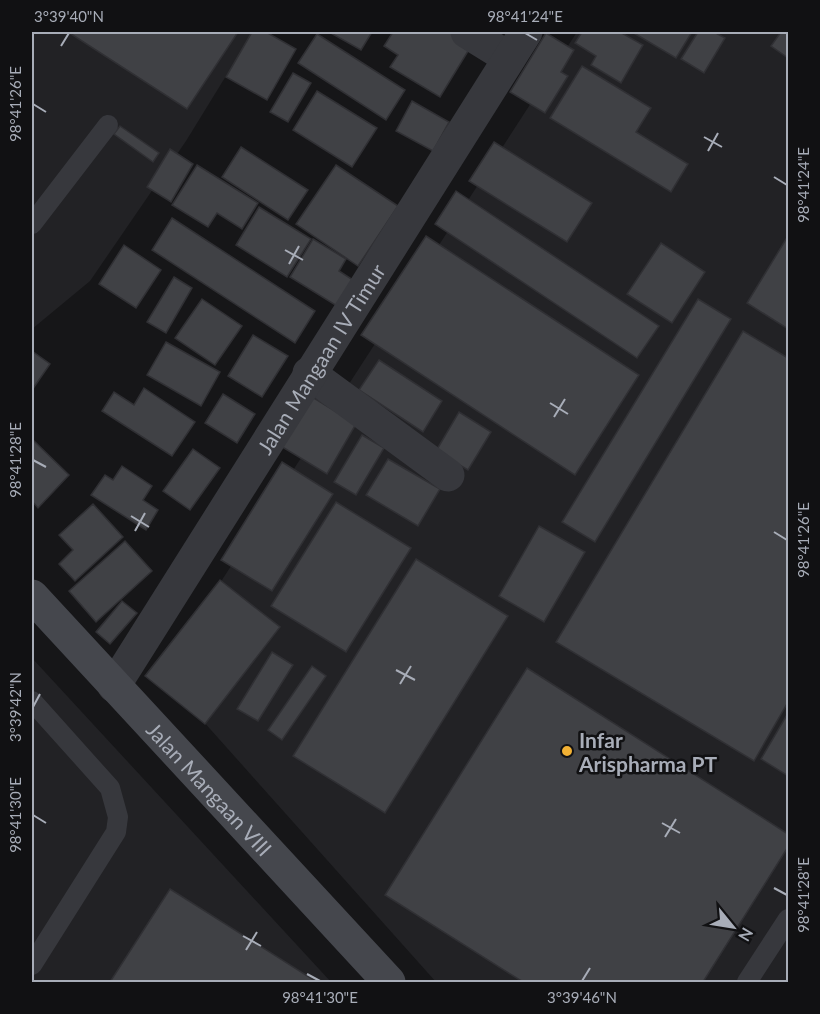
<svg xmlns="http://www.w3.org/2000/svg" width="820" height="1014" font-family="Lato,sans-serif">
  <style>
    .built { fill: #222225 }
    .building { fill: #404145; stroke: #303034; stroke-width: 1.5 }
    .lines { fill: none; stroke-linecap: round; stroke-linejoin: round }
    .lane { stroke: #37383d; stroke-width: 20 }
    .street { stroke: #37383d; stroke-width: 33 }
    .secondary { stroke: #45474d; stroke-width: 33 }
    .ticks { fill: none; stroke: #a8adb8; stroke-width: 2 }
    .poi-dot { fill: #f2b134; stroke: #111113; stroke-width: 2 }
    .labels { text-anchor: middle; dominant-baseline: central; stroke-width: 5; stroke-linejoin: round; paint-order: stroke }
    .street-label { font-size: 21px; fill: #a8adb8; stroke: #111113 }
    .poi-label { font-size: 21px; font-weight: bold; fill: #a8adb8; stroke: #111113; text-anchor: start }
    .neatline { fill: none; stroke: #a8adb8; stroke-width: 2 }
    .ticks-label { font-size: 15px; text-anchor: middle; fill: #a8adb8 }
  </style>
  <rect width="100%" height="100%" fill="#161618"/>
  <g class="built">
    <path d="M32 32H253L186 141 90 281 32 329Z"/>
    <path d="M577 32H788V982H436L161 674Z"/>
    <path d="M32 658 331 982H32Z"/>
  </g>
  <g class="building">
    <path d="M68 32H238L187 109Z"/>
    <path d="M252 32H266L296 49 267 100 226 77Z"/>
    <path d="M329 32H372L361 50Z"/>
    <path d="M393 32H454L473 43 440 97 390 67 398 55 384 46Z"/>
    <path d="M582 32H620L643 45 621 83 591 65 596 56 575 43Z"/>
    <path d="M632 32H692L676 58Z"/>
    <path d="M698 32H714L725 38 704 73 681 59Z"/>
    <path d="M781 32H788V58L771 46Z"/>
    <path d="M546 33 574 50 561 72 568 76 545 113 510 92Z"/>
    <path d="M317 34 405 90 386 120 298 63Z"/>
    <path d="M582 66 651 108 636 132 688 164 671 192 550 118Z"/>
    <path d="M293 73 311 83 288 122 270 112Z"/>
    <path d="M317 91 377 128 352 167 293 130Z"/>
    <path d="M412 101 449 122 433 151 396 131Z"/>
    <path d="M120 126 159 153 153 162 114 134Z"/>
    <path d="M494 142 592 203 567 242 469 181Z"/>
    <path d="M241 147 308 190 288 220 222 177Z"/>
    <path d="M170 149 193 164 171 202 147 187Z"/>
    <path d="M197 165 258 203 242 229 217 213 208 227 172 205Z"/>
    <path d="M336 165 398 206 358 266 296 224Z"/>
    <path d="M456 191 659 326 637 358 435 224Z"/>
    <path d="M259 207 311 239 287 277 236 245Z"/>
    <path d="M172 218 315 311 295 343 152 250Z"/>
    <path d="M426 236 639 375 575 475 361 335Z"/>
    <path d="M788 236V329L747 303Z"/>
    <path d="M313 239 346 259 339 271 353 280 337 306 290 277Z"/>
    <path d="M661 243 705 272 672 323 627 294Z"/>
    <path d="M124 245 161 270 136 308 99 284Z"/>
    <path d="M174 277 192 288 166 333 147 322Z"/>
    <path d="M202 299 242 326 215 365 175 338Z"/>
    <path d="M698 299 731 319 595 542 562 522Z"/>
    <path d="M743 331 788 358V702L754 761 556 642Z"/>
    <path d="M253 335 288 356 262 397 228 376Z"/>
    <path d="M166 342 220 372 201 406 147 375Z"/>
    <path d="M32 351 50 364 32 390Z"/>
    <path d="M379 360 442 401 423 432 359 390Z"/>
    <path d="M144 388 195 422 172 456 102 411 114 392 134 405Z"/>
    <path d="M223 394 255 414 237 443 205 423Z"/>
    <path d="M309 395 356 424 327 474 279 445Z"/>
    <path d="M459 412 491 432 468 470 436 451Z"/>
    <path d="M362 435 384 448 356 495 334 482Z"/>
    <path d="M32 439 69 475 38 508 32 501Z"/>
    <path d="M193 449 220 468 190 510 163 491Z"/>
    <path d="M388 459 440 489 418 526 366 495Z"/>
    <path d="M282 462 333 494 272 591 221 560Z"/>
    <path d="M122 466 152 486 143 500 158 510 146 530 91 495 105 475 113 480Z"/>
    <path d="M336 502 411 548 346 652 271 606Z"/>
    <path d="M93 504 123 537 75 581 59 564 73 550 59 535Z"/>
    <path d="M539 526 585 552 544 622 499 596Z"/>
    <path d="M125 541 152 571 96 622 69 591Z"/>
    <path d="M416 559 508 616 385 813 293 756Z"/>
    <path d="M220 580 280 627 205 724 145 676Z"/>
    <path d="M122 601 137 613 110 644 96 632Z"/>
    <path d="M272 652 293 665 258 721 237 709Z"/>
    <path d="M312 666 326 676 282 740 268 730Z"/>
    <path d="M527 668 788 834V847L703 982H523L385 895Z"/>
    <path d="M788 713V776L761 759Z"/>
    <path d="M170 889 317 982H110Z"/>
  </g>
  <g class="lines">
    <g class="lane">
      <path d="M32 224 108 125"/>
      <path d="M32 701 110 788 118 817 116 832 32 965"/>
      <path d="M747 982 788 919"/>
    </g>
    <g class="street">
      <path d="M467 32 509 58"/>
      <path d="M309 373 448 475"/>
      <path id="s1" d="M114 686 526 32"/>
    </g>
    <path class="secondary" id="s2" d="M32 596 389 982"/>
  </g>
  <path class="ticks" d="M525 33 537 40M61 46 69 33M33 104 46 112M704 137 722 147M708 151 718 133M774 177 787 185M285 250 303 260M289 264 299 246M550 403 568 414M554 417 565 399M33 460 46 467M131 516 149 527M135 531 145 513M774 532 787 540M396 670 415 680M400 684 411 666M33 707 40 694M33 815 46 823M662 823 680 833M665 837 676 819M774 888 787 895M243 936 261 946M246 950 257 932M307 974 320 981M582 981 590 968"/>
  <circle class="poi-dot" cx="567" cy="751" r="6"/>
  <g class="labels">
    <g class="street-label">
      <text stroke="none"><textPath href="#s1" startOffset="387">Jalan Mangaan IV Timur</textPath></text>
      <text stroke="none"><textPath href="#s2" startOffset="262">Jalan Mangaan VIII</textPath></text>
    </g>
    <g class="poi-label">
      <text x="579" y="739">Infar<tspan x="579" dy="24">Arispharma PT</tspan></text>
    </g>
  </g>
  <rect width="820" height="1014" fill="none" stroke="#111113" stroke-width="66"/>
  <g transform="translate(733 927) rotate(120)" stroke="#111113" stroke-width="4.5" paint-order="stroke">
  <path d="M0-4.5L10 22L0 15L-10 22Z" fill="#a8adb8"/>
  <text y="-9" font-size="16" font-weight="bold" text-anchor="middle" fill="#a8adb8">N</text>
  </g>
  <rect x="33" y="33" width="754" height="948" class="neatline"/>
  <g class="ticks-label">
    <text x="69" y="22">3°39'40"N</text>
    <text x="525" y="22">98°41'24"E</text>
    <text transform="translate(16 104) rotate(-90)" y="5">98°41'26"E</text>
    <text transform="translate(804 185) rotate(-90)" y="5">98°41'24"E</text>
    <text transform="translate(16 460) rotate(-90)" y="5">98°41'28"E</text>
    <text transform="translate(804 540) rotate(-90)" y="5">98°41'26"E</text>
    <text transform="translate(16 707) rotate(-90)" y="5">3°39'42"N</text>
    <text transform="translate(16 815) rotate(-90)" y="5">98°41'30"E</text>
    <text transform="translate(804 895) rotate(-90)" y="5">98°41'28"E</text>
    <text x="320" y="1003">98°41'30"E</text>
    <text x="582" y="1003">3°39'46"N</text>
  </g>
</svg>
